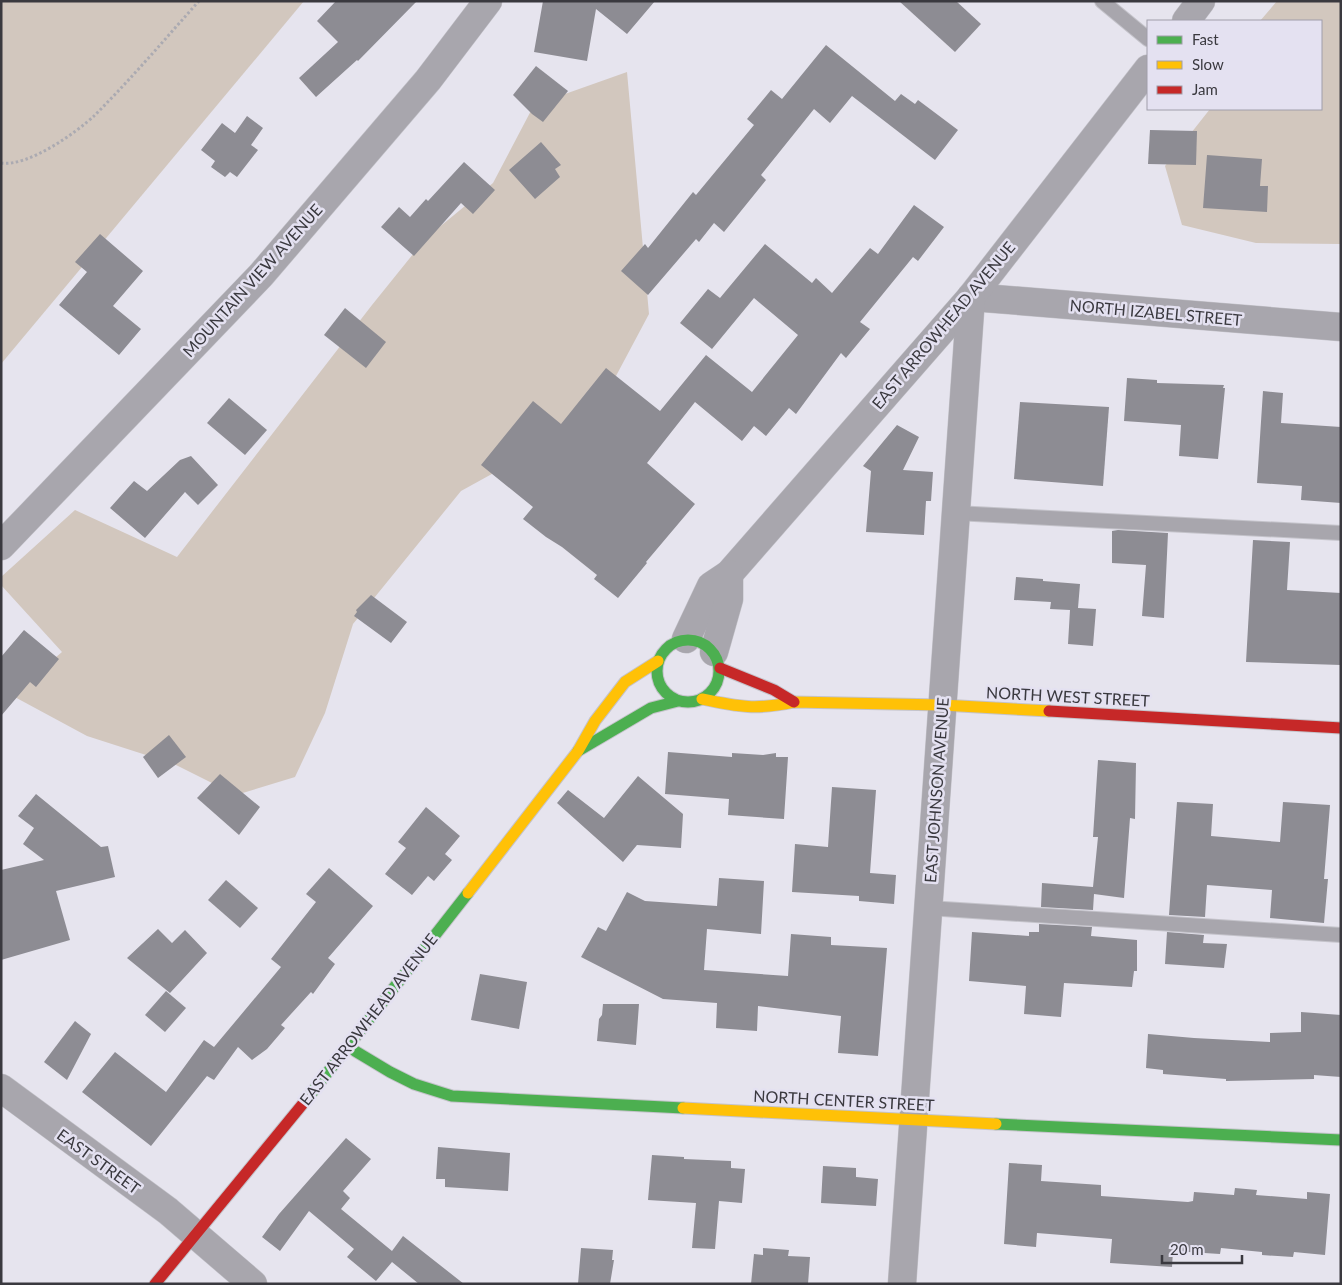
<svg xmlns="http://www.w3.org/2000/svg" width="1342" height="1285" font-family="Lato,sans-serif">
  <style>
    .green { fill: #d2c7be }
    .building { fill: #8d8c93 }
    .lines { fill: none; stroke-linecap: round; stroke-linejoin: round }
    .lane-casing { stroke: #c4c3ca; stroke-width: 16 }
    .street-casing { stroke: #c4c3ca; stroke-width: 29 }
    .fast-casing { stroke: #c4c3ca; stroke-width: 13 }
    .slow-casing { stroke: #c4c3ca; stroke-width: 13 }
    .jam-casing { stroke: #c4c3ca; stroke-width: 13 }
    .path { stroke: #abaab1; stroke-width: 3; stroke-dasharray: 2.5 2.5; stroke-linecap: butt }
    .lane { stroke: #a8a6ad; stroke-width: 14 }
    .street { stroke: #a8a6ad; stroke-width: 28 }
    .fast { stroke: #4caf50; stroke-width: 11 }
    .slow { stroke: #ffc107; stroke-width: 11 }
    .jam { stroke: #c62828; stroke-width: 11 }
    .labels { text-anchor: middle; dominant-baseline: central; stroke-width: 5; stroke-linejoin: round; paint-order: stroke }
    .street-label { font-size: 16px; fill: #3a393f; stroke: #e4e1f1 }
  </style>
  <rect width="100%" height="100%" fill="#e6e4ee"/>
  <g class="green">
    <path d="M1 1H304L1 364Z"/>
    <path d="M1277 1H1341V244L1256 243 1182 225 1165 166 1210 109H1321V21H1260Z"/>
    <path d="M627 72 649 314 608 391 541 447 461 491 353 624 325 713 295 777 236 795 174 764 87 736 11 695 62 652 1 585V577L75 510 177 557 372 305 426 238 493 183 534 105Z"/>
  </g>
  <g class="building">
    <path d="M336 1H417L358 61 357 60 316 97 299 78 338 42 317 21Z"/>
    <path d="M543 1H655L627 34 596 9 587 61 534 52Z"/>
    <path d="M899 1H956L981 24 955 52Z"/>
    <path d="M826 45 895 101 901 94 915 104 918 100 958 130 935 160 852 96 830 123 814 109 761 175 766 180 724 232 714 223 699 242 696 239 648 295 621 271 645 244 648 248 693 192 696 195 754 125 747 119 771 90 782 99Z"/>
    <path d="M536 66 568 91 543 122 532 114 513 95Z"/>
    <path d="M247 116 263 128 251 145 258 150 237 177 230 172 225 177 211 167 215 161 201 150 222 123 235 133Z"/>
    <path d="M1150 130 1197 131 1196 165 1148 164Z"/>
    <path d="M541 142 561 165 555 169 560 177 535 199 509 170Z"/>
    <path d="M1207 155 1262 159 1260 186H1268L1267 212 1203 208Z"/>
    <path d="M464 162 495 190 473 214 461 203 414 256 381 227 399 207 410 217 426 199 428 201Z"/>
    <path d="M914 205 944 227 918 261 913 257 860 322 870 329 846 358 841 353 796 414 789 408 766 436 754 426 742 441 695 402 647 463 695 504 646 562 647 563 618 598 594 579 597 575 562 547 546 537 523 519 533 507 481 465 533 401 561 424 606 368 660 411 706 355 752 392 798 335 754 298 712 349 680 323 708 289 720 298 765 244 812 283 816 278 832 293 870 248 878 254Z"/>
    <path d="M100 234 143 271 113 306 141 329 119 355 59 305 87 272 75 262Z"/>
    <path d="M345 308 386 342 366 368 324 335Z"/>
    <path d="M1127 378 1157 380V383L1224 385 1223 388H1225L1218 459 1179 456 1181 425 1124 421Z"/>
    <path d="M1263 391 1283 393 1281 423 1341 427V503L1301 500 1302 486 1257 483Z"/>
    <path d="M229 398 267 430 245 455 207 423Z"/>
    <path d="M1020 402 1109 407 1103 486 1014 479Z"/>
    <path d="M897 425 919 437 903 470 933 472 931 501H926L924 535 866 532 871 471 863 466Z"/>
    <path d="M191 456 218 485 198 505 185 492 145 538 110 508 134 481 147 491 180 460Z"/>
    <path d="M1118 530 1168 533 1164 618 1142 616 1146 565 1112 563V531Z"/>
    <path d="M1253 540 1290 542 1287 590 1341 593V665L1246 662Z"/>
    <path d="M1016 577 1043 579V581L1080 584 1078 608 1096 609 1093 646 1068 644 1070 610 1050 609 1051 602 1014 600Z"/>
    <path d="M371 595 407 622 391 643 354 616 357 612 356 610Z"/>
    <path d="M24 630 59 659 36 687 30 682 1 716V657Z"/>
    <path d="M169 735 186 757 158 778 143 757Z"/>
    <path d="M668 752 732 757V753L763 755 776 753V757H788L784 819 728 815 729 799 665 794Z"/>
    <path d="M1098 760 1136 763 1135 819 1130 818 1124 898 1094 894 1093 910 1041 907 1042 883 1093 887 1098 837H1093Z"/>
    <path d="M220 774 260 807 239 835 197 798Z"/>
    <path d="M638 776 683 814 681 848 637 845 623 862 557 803 568 790 604 818Z"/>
    <path d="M832 787 876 790 870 873 896 875 894 904 859 901V896L792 892 795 844 828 847Z"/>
    <path d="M36 794 101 847 108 846 115 877 56 891 70 940 1 960V870L44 860 23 844 34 828 18 816Z"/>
    <path d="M1177 802 1213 804 1211 836 1280 842 1283 802 1330 805 1324 879H1328L1324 923 1270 918 1272 890 1207 885 1205 917 1169 915Z"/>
    <path d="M426 807 460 836 445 854 452 860 434 881 428 876 412 895 385 874 406 848 398 842Z"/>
    <path d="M329 868 373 906 328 958 335 964 313 994 311 992 281 1025 285 1028 267 1049 252 1060 238 1047 214 1080 207 1076 151 1146 82 1092 115 1052 166 1092 204 1040 214 1047 281 967 271 959 316 902 306 894Z"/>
    <path d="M719 878 764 881 761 934 707 929 704 970 788 976 791 934 831 937V945L887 948 878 1056 838 1053 841 1016 758 1006 757 1031 716 1028 717 1003 663 999 581 957 598 927 606 931 627 892 645 901 717 906Z"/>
    <path d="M226 880 258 908 240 928 208 900Z"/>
    <path d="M1039 924 1092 927 1091 936 1137 940V971H1134L1132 987 1064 983 1061 1017 1024 1014 1026 986 969 981 972 932 1029 936V932H1039Z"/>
    <path d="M158 929 172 943 185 930 207 953 170 993 127 958Z"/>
    <path d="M1167 932 1204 935 1203 943 1227 944 1224 968 1165 964Z"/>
    <path d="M480 974 527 982 519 1029 471 1020Z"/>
    <path d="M166 991 186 1008 165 1032 145 1015Z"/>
    <path d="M603 1004H639L636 1045 597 1041 599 1019 602 1015Z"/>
    <path d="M1301 1012 1341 1015V1077L1314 1075V1079L1226 1081V1079L1163 1074V1070L1146 1068 1148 1034 1194 1038 1270 1042V1033L1301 1032Z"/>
    <path d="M75 1021 91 1034 67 1080 44 1062Z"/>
    <path d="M346 1138 371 1159 343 1191 350 1198 341 1209 392 1251 403 1236 464 1284H419L392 1262 376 1281 347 1257 354 1249 309 1211 280 1251 262 1237 279 1214Z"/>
    <path d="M438 1147 510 1153 508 1191 445 1187V1179H436Z"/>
    <path d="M652 1155 684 1157V1159L731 1161V1168L745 1169 742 1203 719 1201 715 1249 692 1248 696 1203 648 1200Z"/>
    <path d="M1009 1163 1042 1165 1041 1181 1101 1185V1196L1188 1202 1193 1201 1194 1192 1234 1195 1235 1188 1257 1190 1256 1195 1307 1199V1192L1330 1194 1325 1255 1294 1252 1293 1257 1262 1255V1252L1221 1248 1220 1254 1173 1251 1172 1267 1110 1263 1112 1239 1037 1233 1036 1247 1004 1244Z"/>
    <path d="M823 1166 856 1168V1177L878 1179 876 1206 821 1203Z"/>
    <path d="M581 1248 613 1250 612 1260H614L610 1284H578Z"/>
    <path d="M763 1248 789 1250 788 1256 810 1257 808 1284H751L754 1254 763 1255Z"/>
  </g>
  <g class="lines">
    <g class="lane-casing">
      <g id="lane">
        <path d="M1102 1 1148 39"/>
        <path d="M955 513 1341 533"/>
        <path d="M928 908 1341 935"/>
      </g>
    </g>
    <g class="street-casing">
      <g id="street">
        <path d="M1186 21 1201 1"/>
        <path d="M971 297 1341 327"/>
        <path d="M1 546 261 275 428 80 488 1"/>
        <path d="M686 639 711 586 729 574 971 297 1148 69"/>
        <path d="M714 652 729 599V574"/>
        <path d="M1 1088 168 1211 253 1284"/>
        <path d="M902 1284 971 297"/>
      </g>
    </g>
    <g class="fast-casing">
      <g id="fast">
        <circle cx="688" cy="671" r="31"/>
        <path d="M578 751 651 708 678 701"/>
        <path d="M355 1051 390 1072 414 1084 452 1096 683 1108"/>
        <path d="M306 1100 468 893"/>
        <path d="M996 1124 1341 1140"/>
      </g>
    </g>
    <g class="slow-casing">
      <g id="slow">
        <path d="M702 699C739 707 757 710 794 702L942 705 1049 711"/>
        <path d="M468 893 578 751 595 721 625 682 658 661"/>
        <path d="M683 1108 996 1124"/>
      </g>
    </g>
    <g class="jam-casing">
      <g id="jam">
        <path d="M720 668 774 690 794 702"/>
        <path d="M1049 711 1341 728"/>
        <path d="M155 1284 306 1100"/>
      </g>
    </g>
    <path class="path" d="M1 163C28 167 76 133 95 115 131 79 165 39 199 1"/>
    <use href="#lane" class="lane"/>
    <use href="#street" class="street"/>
    <use href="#fast" class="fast"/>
    <use href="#slow" class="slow"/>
    <use href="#jam" class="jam"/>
  </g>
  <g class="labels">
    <g class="street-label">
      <text transform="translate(252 280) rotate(-48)">MOUNTAIN VIEW AVENUE</text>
      <text transform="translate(1156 312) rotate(5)">NORTH IZABEL STREET</text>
      <text transform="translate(943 325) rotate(-50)">EAST ARROWHEAD AVENUE</text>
      <text transform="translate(1068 696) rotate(3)">NORTH WEST STREET</text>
      <text transform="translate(936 790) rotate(-86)">EAST JOHNSON AVENUE</text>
      <text transform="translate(368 1019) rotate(-52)">EAST ARROWHEAD AVENUE</text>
      <text transform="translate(844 1100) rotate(3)">NORTH CENTER STREET</text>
      <text transform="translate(99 1161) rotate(36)">EAST STREET</text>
    </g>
  </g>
  <rect width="1342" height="1285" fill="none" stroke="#3a393f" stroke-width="5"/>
  <rect x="1147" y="20" width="175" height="90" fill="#e4e1f1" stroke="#a09eaa"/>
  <rect x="1157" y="36" width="25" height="8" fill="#4caf50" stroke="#a09eaa"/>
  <text x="1192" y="45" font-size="15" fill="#3a393f">Fast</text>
  <rect x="1157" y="61" width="25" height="8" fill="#ffc107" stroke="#a09eaa"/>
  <text x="1192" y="70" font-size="15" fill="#3a393f">Slow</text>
  <rect x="1157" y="86" width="25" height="8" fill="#c62828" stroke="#a09eaa"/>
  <text x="1192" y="95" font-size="15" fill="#3a393f">Jam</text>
  <path d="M1162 1255v8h80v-8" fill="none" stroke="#3a393f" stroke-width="2.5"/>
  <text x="1170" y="1255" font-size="15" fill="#3a393f" stroke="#e4e1f1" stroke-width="4" paint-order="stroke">20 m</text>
</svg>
